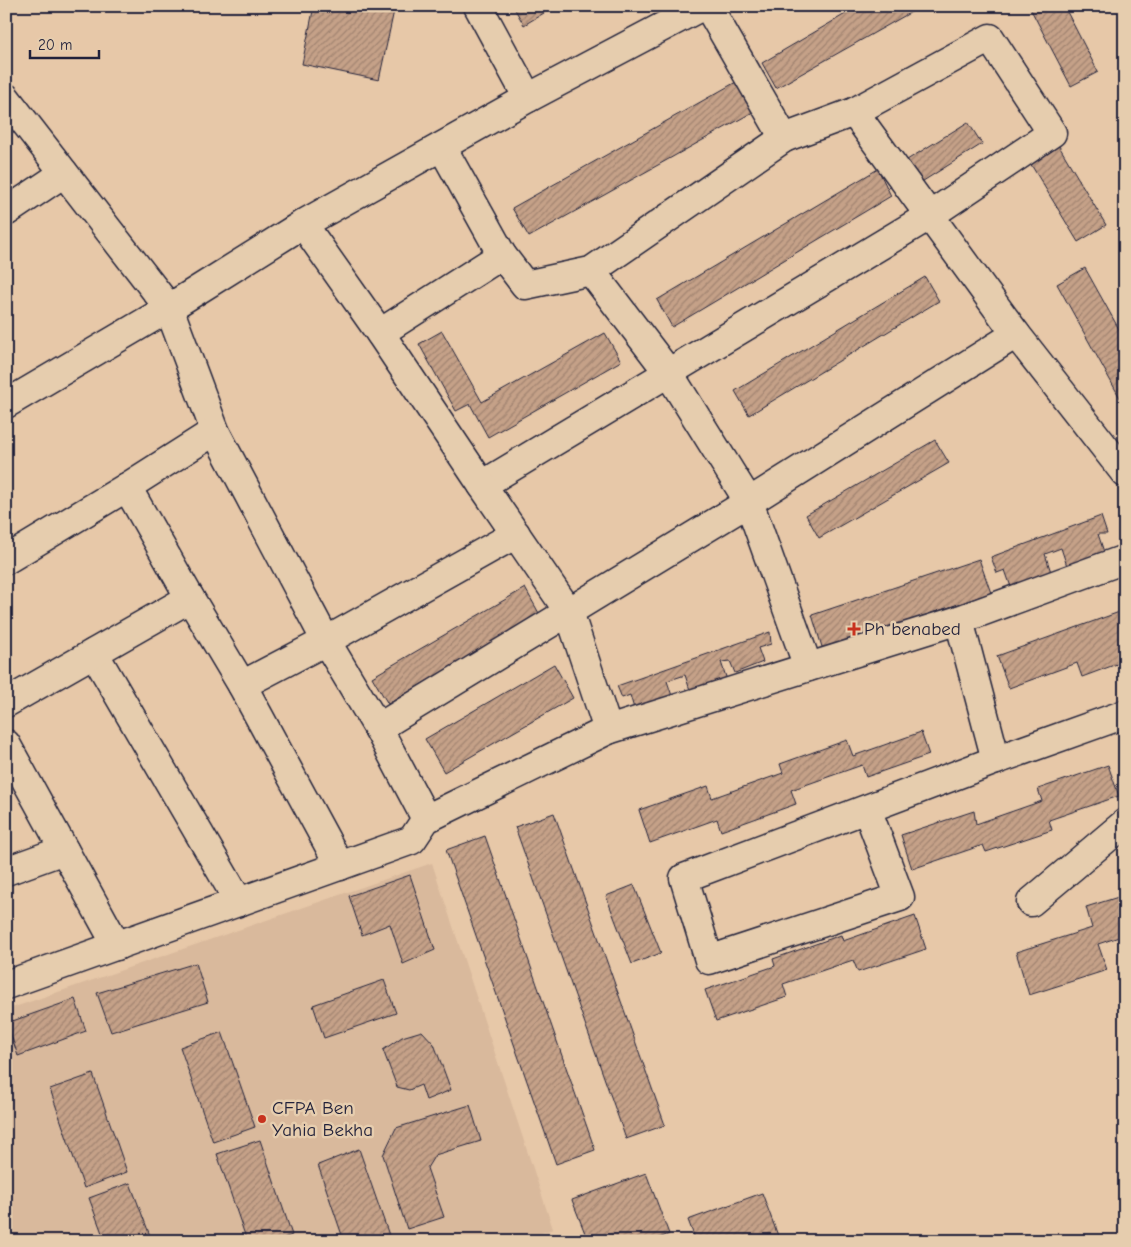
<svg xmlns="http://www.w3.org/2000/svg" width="1131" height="1247" font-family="'Comic Neue',sans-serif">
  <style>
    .built { fill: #d9b99c }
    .building { fill: url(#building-hatch); stroke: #22223b }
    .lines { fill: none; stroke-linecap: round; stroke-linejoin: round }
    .minor-casing { stroke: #22223b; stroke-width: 31 }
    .minor { stroke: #e6cdae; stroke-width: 28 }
    .poi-dot { fill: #c8321e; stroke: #e6cdae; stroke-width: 2 }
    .labels { text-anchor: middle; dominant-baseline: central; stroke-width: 5; stroke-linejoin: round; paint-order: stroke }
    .poi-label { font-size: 19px; fill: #22223b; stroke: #e6cdae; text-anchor: start }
  </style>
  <defs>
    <pattern id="building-hatch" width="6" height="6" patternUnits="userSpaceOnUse" patternTransform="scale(1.25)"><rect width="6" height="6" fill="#c5a188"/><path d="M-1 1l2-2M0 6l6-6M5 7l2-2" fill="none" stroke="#a08370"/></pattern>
  </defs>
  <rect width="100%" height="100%" fill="#e7c8a8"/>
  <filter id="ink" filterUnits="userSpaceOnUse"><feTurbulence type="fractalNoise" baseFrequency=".02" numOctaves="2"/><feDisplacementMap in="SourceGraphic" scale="10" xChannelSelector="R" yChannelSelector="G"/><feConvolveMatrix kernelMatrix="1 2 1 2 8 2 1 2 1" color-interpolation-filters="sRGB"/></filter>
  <g filter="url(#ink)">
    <path class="built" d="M432 863 553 1229 517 1241H6V1010Z"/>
    <g class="building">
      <path d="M314 6H395L379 80 302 64Z"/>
      <path d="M513 6H554V7L524 25Z"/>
      <path d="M859 6H922L776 88 762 63Z"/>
      <path d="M1029 6H1064L1098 72 1071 86Z"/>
      <path d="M736 82 753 112 529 237 512 208Z"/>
      <path d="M968 122 982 144 920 183 907 160Z"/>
      <path d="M1056 141 1106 225 1078 242 1027 158Z"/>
      <path d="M878 169 891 196 672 327 657 300Z"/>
      <path d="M1085 268 1125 340V407L1057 284Z"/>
      <path d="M925 277 939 301 749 415 735 391Z"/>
      <path d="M442 331 482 402 605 333 621 361 488 437 470 404 456 411 419 344Z"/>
      <path d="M935 440 949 463 819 538 806 515Z"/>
      <path d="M1101 516 1107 534H1098L1104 552 1067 566 1061 548 1045 554 1051 572 1011 587 1005 570 997 573 991 557Z"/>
      <path d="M979 559 991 593 823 650 812 615Z"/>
      <path d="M525 588 540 615 388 704 372 677Z"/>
      <path d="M1125 610V661L1082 677 1077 663 1009 688 997 656Z"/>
      <path d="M770 632 771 644 758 648 763 662 735 673 730 661 721 662 727 680 691 693 685 675 667 681 673 699 635 712 630 695 622 698 617 686Z"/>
      <path d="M554 664 573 698 444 772 425 739Z"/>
      <path d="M921 732 929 755 866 777 862 765 791 790 796 804 721 831 717 819 650 843 639 810 708 786 712 798 783 773 780 764 847 740 853 756Z"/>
      <path d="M1108 765 1119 796 1049 820 1052 830 986 852 983 845 912 869 901 835 974 811 976 824 1042 801 1038 789Z"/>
      <path d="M554 813 665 1125 626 1139 515 827Z"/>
      <path d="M485 836 595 1150 556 1164 446 850Z"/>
      <path d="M410 875 435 950 403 964 390 924 362 935 349 896Z"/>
      <path d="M634 885 661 953 632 964 606 896Z"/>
      <path d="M1125 895V935L1098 944 1107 970 1029 995 1016 952 1092 928 1086 907Z"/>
      <path d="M915 916 926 949 858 972 853 960 783 984 787 997 716 1021 705 990 775 966 773 959 841 935 843 941Z"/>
      <path d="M196 963 208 1002 111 1032 97 993Z"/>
      <path d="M384 980 396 1013 324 1038 313 1005Z"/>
      <path d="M75 999 86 1031 18 1056 7 1023Z"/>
      <path d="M422 1031 434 1044 451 1090 426 1100 421 1085 409 1090 397 1087 383 1050 402 1037Z"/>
      <path d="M222 1032 255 1127 213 1142 180 1047Z"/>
      <path d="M93 1074 127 1172 84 1188 50 1089Z"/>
      <path d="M470 1105 481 1141 435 1155 427 1168 444 1217 407 1229 383 1155 396 1128Z"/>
      <path d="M260 1140 292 1235 275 1241H247L217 1154Z"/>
      <path d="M359 1149 391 1241H344L318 1165Z"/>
      <path d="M646 1173 669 1234 652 1241H588L572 1200Z"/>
      <path d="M130 1183 152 1241H105L89 1198Z"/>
      <path d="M762 1193 780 1241H696L688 1220Z"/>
    </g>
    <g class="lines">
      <g class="minor-casing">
        <g id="minor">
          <path d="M478 6 528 98"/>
          <path d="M708 6 784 138"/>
          <path d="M6 98 169 308 215 431 326 641 378 728 426 819"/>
          <path d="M854 112 1016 334 1125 473"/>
          <path d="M442 147 502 255 525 285 591 271 784 138 854 112 990 38 1052 133 929 216 482 485"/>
          <path d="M6 212 64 173"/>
          <path d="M303 224 380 333 482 485 569 612 608 730"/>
          <path d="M591 271 668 372 749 502 808 667"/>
          <path d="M380 333 502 255"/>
          <path d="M6 404 169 308 303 224 528 98 702 6"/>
          <path d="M127 487 190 598 242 685 340 866"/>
          <path d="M6 560 127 487 215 431"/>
          <path d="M959 620 996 760 1125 714"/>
          <path d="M94 653 239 902"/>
          <path d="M242 685 326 641 516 534"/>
          <path d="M6 703 190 598"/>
          <path d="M378 728 749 502 1016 334"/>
          <path d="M6 744 117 946"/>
          <path d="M867 809 900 897 709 960 684 878 996 760"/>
          <path d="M6 871 64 850"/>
          <path d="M1031 902 1125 823"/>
          <path d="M6 985 412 840 426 819 608 730 959 620 1125 559"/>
        </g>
      </g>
      <use href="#minor" class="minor"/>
    </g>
  </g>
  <g class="poi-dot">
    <path d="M851.5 621.5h5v5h5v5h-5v5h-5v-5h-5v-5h5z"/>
    <circle cx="262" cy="1119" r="5"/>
  </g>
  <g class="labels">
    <g class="poi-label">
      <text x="864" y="629">Ph benabed</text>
      <text x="272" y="1108">CFPA Ben<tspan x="272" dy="22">Yahia Bekha</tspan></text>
    </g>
  </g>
  <rect width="1131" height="1247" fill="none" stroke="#e6cdae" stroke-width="25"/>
  <rect x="12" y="12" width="1106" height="1222" fill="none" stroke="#22223b" stroke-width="2" filter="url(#ink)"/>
  <path d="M30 50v8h69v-8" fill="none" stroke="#22223b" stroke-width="2.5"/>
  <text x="38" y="50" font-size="15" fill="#22223b" stroke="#e6cdae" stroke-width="4" paint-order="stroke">20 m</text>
</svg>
